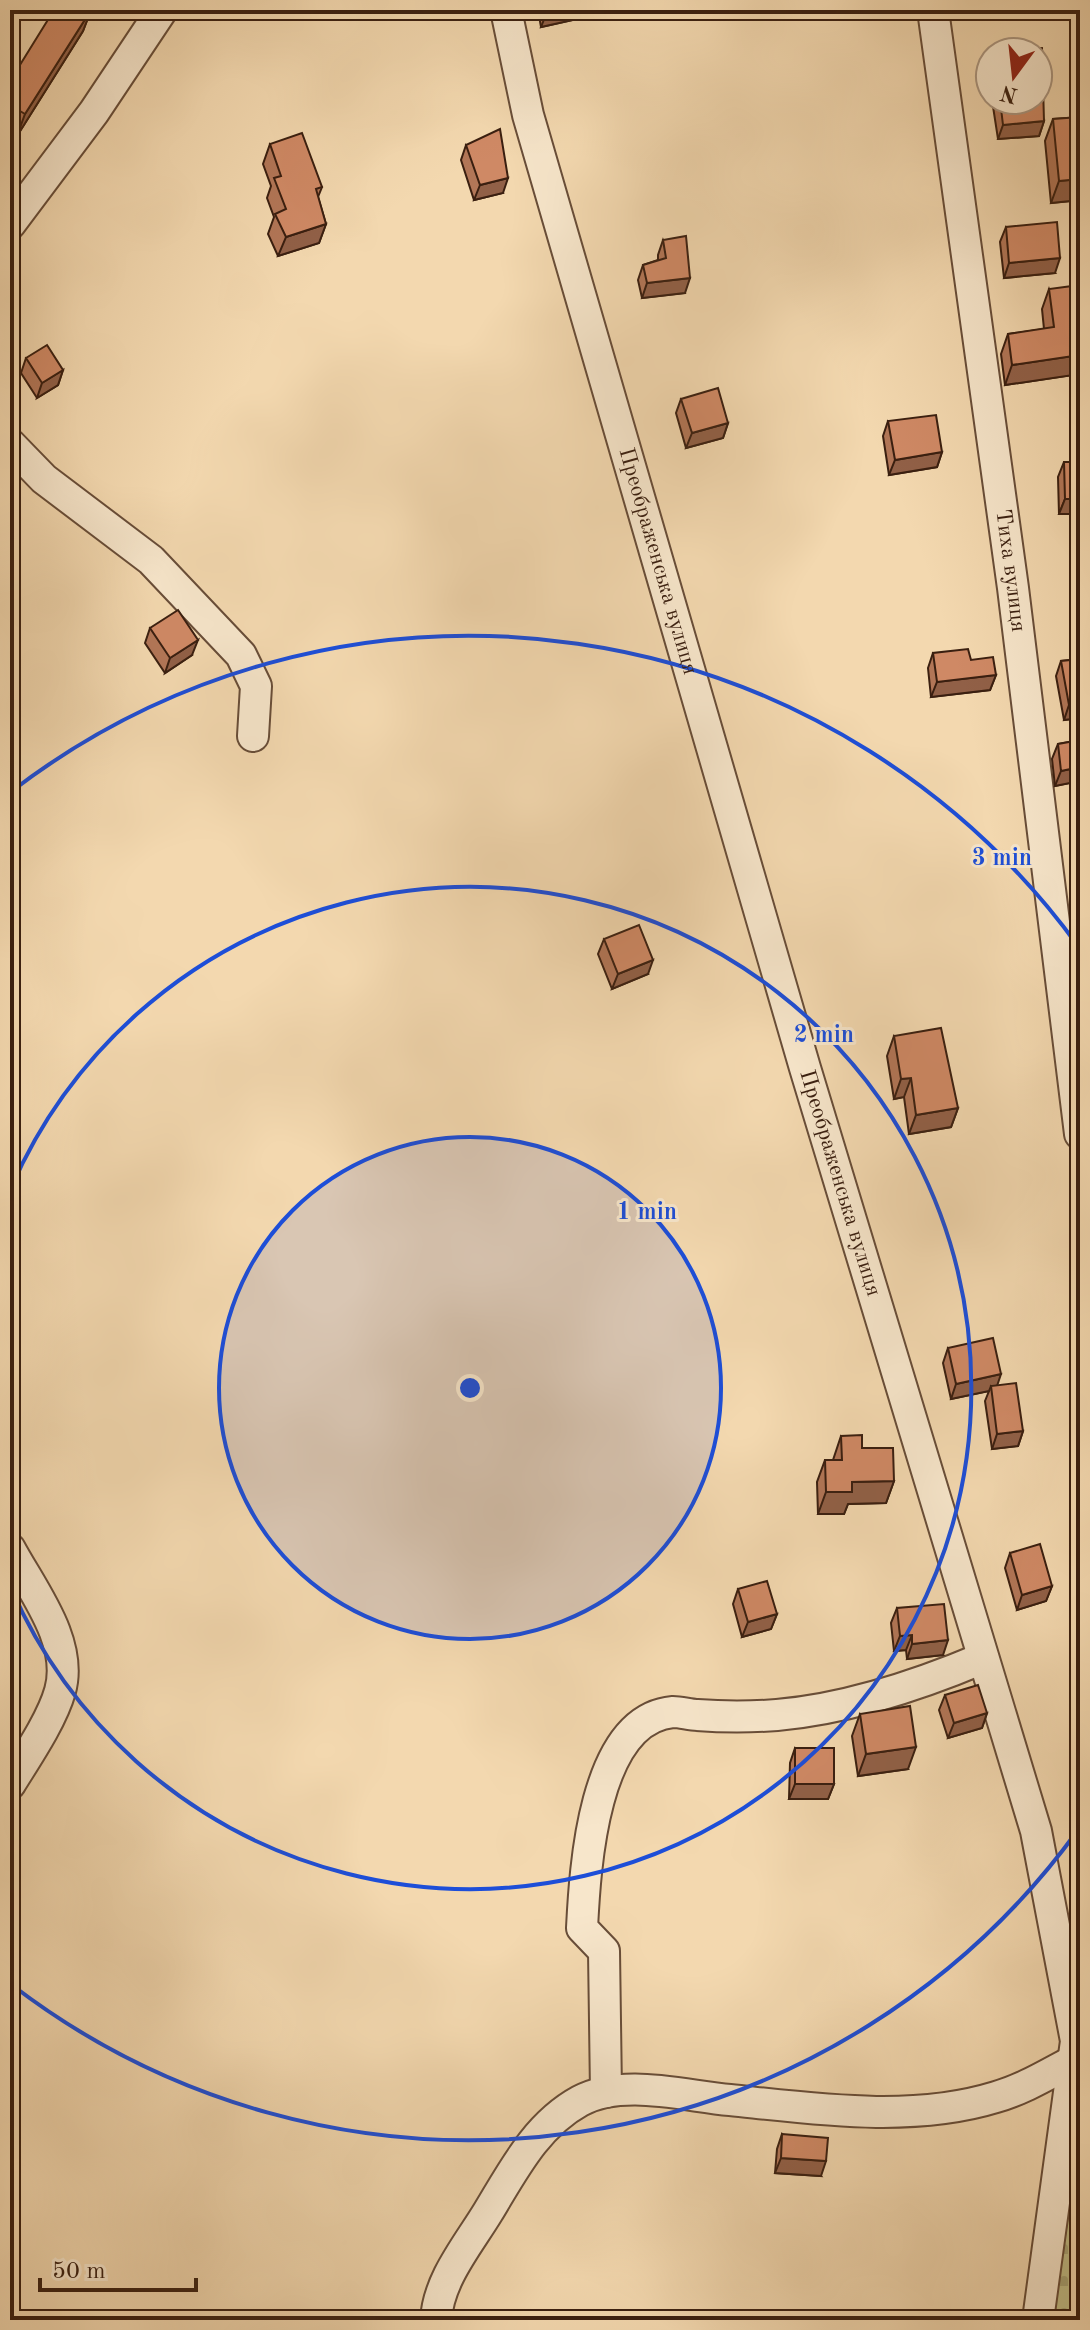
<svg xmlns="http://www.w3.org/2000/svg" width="1090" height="2330" font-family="'Old Standard TT',serif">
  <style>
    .cemetery { fill: url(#cemetery-stones); stroke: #7d6e4c; stroke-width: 2 }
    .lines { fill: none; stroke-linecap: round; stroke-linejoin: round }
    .minor-casing { stroke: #684d38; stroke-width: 34 }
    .minor { stroke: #f7e6cb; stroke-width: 30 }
    .wall { fill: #b27657; stroke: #3a1f10; stroke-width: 2 }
    .shaded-wall { fill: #916047; stroke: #3a1f10; stroke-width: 2 }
    .building { fill: #cf8965; stroke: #3a1f10; stroke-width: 2 }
    .ring { fill: none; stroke: #1d4ed8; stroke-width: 4 }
    .labels { text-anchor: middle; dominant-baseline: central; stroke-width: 6; stroke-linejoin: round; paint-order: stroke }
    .street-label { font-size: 22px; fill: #3a1f10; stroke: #f7e6cb }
    .centre { fill: #1d4ed8; stroke: #f7e6cb; stroke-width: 4 }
    .ring-label { font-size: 24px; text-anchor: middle; font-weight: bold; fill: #1d4ed8; stroke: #f7e6cb; stroke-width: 6; stroke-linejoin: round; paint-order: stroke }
  </style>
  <defs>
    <pattern id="cemetery-stones" width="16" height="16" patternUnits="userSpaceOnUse" patternTransform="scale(2)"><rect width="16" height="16" fill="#c0bd87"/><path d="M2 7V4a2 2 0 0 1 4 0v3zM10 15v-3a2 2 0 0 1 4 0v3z" fill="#a6a274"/></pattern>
  </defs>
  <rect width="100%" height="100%" fill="#f3d8af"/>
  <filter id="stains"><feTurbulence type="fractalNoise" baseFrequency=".0025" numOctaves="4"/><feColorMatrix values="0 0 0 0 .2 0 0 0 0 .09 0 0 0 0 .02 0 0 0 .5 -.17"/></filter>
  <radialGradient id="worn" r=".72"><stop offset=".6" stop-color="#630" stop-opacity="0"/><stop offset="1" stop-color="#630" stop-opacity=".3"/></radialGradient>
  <path class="cemetery" d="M1080 2138V2320H1052Z"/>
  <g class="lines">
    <g class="minor-casing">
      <g id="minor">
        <path id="s1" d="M506 10 528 115 805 1068 1036 1831 1076 2041 1038 2320"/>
        <path id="s2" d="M933 10 1013 588 1080 1134"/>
        <path d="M10 224 94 112 162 10"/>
        <path d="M10 444 44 479 151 560 241 655 256 686 253 736"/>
        <path d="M10 1549C32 1590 74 1642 60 1691 52 1720 26 1758 10 1784"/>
        <path d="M606 2092 604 1951 582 1928C585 1869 593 1719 673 1712 681 1712 690 1715 697 1715 723 1717 751 1717 777 1715 847 1709 919 1685 983 1658"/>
        <path d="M436 2320C438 2280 468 2245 488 2212 513 2171 536 2125 580 2101 623 2078 684 2096 730 2100 816 2109 912 2123 996 2097 1024 2089 1048 2074 1073 2061"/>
      </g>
    </g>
    <use href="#minor" class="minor"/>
  </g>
  <g class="wall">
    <path d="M91 10 83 31 17 136 10 132V81Z"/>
    <path d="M538 10H576L573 20 541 27Z"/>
    <path d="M1080 49V89H1079L1076 61Z"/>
    <path d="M990 59V87L987 67Z"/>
    <path d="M992 100H1038L1044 121 1039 136 998 139Z"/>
    <path d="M1080 117V200L1051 203 1045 141 1053 119Z"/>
    <path d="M270 144 322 187 318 197 326 224 319 243 278 256 268 234 274 217 267 198 271 186 263 164Z"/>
    <path d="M466 145 503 193 474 200 461 160Z"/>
    <path d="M1006 227 1055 273 1004 278 1000 242Z"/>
    <path d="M663 240 685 293 642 298 638 280 643 265 658 260V255Z"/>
    <path d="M1049 289 1080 374 1005 385 1001 354 1008 334 1044 329 1042 309Z"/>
    <path d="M26 358 63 370 58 385 37 398 21 373Z"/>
    <path d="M681 399 728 423 723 438 686 448 676 413Z"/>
    <path d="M888 421 942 452 937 467 889 475 883 436Z"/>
    <path d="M1064 462H1080L1059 514 1058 477Z"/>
    <path d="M150 628 192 655 165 673 145 643Z"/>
    <path d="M933 653 971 660 996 675 990 690 931 697 928 668Z"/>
    <path d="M1080 659V718L1064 720 1056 676 1061 661Z"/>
    <path d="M1080 740V781L1055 786 1052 759 1058 744Z"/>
    <path d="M604 939 648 974 612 989 598 954Z"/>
    <path d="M894 1036 958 1108 951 1127 909 1134 904 1097 894 1099 887 1056Z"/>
    <path d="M948 1348 997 1385 1023 1431 1018 1446 992 1449 985 1401 989 1391 951 1399 943 1363Z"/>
    <path d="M841 1436 862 1448 894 1481 886 1503 848 1504 844 1514H818L817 1482 825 1460H833Z"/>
    <path d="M1010 1553 1052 1586 1046 1601 1017 1610 1005 1568Z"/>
    <path d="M738 1589 777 1614 771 1629 742 1637 733 1604Z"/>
    <path d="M897 1608 943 1655 907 1659 906 1650 894 1651 891 1623Z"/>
    <path d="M945 1695 987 1713 982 1728 948 1738 939 1710Z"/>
    <path d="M860 1714 908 1769 858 1776 852 1736Z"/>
    <path d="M795 1748 834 1784 828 1799H789L790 1763Z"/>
    <path d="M782 2134 821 2176 775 2173 777 2149Z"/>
  </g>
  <g class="shaded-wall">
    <path d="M91 10 83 31 17 136 25 114Z"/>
    <path d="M556 10H576L573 20 541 27 547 12Z"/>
    <path d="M1044 121 1039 136 998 139 1003 125Z"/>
    <path d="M508 178 503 193 474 200 480 185Z"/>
    <path d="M1080 179V200L1051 203 1059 181Z"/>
    <path d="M326 224 319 243 278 256 286 237Z"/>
    <path d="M1060 258 1055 273 1004 278 1009 263Z"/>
    <path d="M690 278 685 293 642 298 647 283Z"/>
    <path d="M1080 355V374L1005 385 1012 365Z"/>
    <path d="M63 370 58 385 37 398 42 383Z"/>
    <path d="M728 423 723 438 686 448 692 433Z"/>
    <path d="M942 452 937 467 889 475 895 460Z"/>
    <path d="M1065 499H1080V514H1059Z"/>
    <path d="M198 640 192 655 165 673 170 658Z"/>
    <path d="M996 675 990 690 931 697 937 682Z"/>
    <path d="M1080 704V718L1064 720 1069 705Z"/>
    <path d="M1080 767V781L1055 786 1061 771Z"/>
    <path d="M653 960 648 974 612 989 618 974Z"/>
    <path d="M911 1078 904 1097 894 1099 901 1079Z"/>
    <path d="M958 1108 951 1127 909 1134 916 1115Z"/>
    <path d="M1001 1374 996 1389 991 1386 989 1391 951 1399 956 1384Z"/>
    <path d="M1023 1431 1018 1446 992 1449 997 1434Z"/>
    <path d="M894 1481 886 1503 848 1504 844 1514H818L826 1492 852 1482Z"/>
    <path d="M1052 1586 1046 1601 1017 1610 1022 1595Z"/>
    <path d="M777 1614 771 1629 742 1637 748 1622Z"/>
    <path d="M912 1635 906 1650 894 1651 900 1636Z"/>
    <path d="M948 1640 943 1655 907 1659 912 1644Z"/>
    <path d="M987 1713 982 1728 948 1738 954 1723Z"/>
    <path d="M916 1747 908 1769 858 1776 866 1754Z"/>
    <path d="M795 1784H834L828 1799H789Z"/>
    <path d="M781 2158 826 2161 821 2176 775 2173Z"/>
  </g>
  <g class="building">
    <path d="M54 10H91L25 114 10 105V81Z"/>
    <path d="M1042 48 1044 121 1003 125 1000 100H1038V52H994Z"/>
    <path d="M1080 117V179L1059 181 1053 119Z"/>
    <path d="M500 129 508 178 480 185 466 145Z"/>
    <path d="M302 133 322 187 316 189 326 224 286 237 275 214 286 209 274 178 281 176 270 144Z"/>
    <path d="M1057 222 1060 258 1009 263 1006 227Z"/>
    <path d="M686 236 690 278 647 283 643 265 666 258 663 240Z"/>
    <path d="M1080 285V355L1012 365 1008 334 1054 327 1049 289Z"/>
    <path d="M47 345 63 370 42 383 26 358Z"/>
    <path d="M718 388 728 423 692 433 681 399Z"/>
    <path d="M936 415 942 452 895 460 888 421Z"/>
    <path d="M1064 462H1080V499H1065Z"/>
    <path d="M178 610 198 640 170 658 150 628Z"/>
    <path d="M968 649 971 660 993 657 996 675 937 682 933 653Z"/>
    <path d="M1080 659V704L1069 705 1061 661Z"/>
    <path d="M1080 740V767L1061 771 1058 744Z"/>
    <path d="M639 925 653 960 618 974 604 939Z"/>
    <path d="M941 1028 958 1108 916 1115 911 1078 901 1079 894 1036Z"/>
    <path d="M993 1338 1001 1374 956 1384 948 1348Z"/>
    <path d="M1016 1383 1023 1431 997 1434 991 1386Z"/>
    <path d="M862 1435V1448H893L894 1481 852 1482V1492H826L825 1460H842L841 1436Z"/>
    <path d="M1040 1544 1052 1586 1022 1595 1010 1553Z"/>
    <path d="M767 1581 777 1614 748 1622 738 1589Z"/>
    <path d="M944 1604 948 1640 912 1644V1635L900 1636 897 1608Z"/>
    <path d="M978 1685 987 1713 954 1723 945 1695Z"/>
    <path d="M910 1706 916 1747 866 1754 860 1714Z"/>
    <rect x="795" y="1748" width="39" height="36"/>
    <path d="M782 2134 828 2138 826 2161 781 2158Z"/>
  </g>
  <circle cx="470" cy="1388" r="251" fill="#1d4ed8" fill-opacity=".12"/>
  <g class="ring">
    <circle cx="470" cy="1388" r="251"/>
    <path d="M11 1188A501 501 0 1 1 11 1588"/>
    <path d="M1078 1830A752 752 0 0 1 12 1985M12 791A752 752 0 0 1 1078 946"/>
  </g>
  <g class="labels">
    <g class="street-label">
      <text stroke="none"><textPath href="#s1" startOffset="572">Преображенська вулиця</textPath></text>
      <text stroke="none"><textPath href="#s2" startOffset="566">Тиха вулиця</textPath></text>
      <text stroke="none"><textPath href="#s1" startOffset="1220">Преображенська вулиця</textPath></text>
    </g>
  </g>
  <circle cx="470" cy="1388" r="12" class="centre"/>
  <g class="ring-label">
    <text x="1002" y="865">3 min</text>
    <text x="824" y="1042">2 min</text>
    <text x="647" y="1219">1 min</text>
  </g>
  <rect width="1090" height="2330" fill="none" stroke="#f3d8af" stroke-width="40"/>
  <rect x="12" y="12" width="1066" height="2306" fill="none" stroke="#3a1f10" stroke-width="4"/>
  <rect x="20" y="20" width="1050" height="2290" fill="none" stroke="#3a1f10" stroke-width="2"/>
  <g transform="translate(1014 76) rotate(195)"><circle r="38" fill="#f7e6cb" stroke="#ab9680" stroke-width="2"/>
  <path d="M0-6L14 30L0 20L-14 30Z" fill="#8f2418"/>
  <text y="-12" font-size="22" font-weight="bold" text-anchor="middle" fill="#3a1f10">N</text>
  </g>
  <path d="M40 2278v12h156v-12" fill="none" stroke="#3a1f10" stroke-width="4"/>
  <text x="52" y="2278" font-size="24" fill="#3a1f10" stroke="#f7e6cb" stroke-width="6" paint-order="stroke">50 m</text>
  <rect width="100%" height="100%" filter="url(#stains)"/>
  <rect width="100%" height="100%" fill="url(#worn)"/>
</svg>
